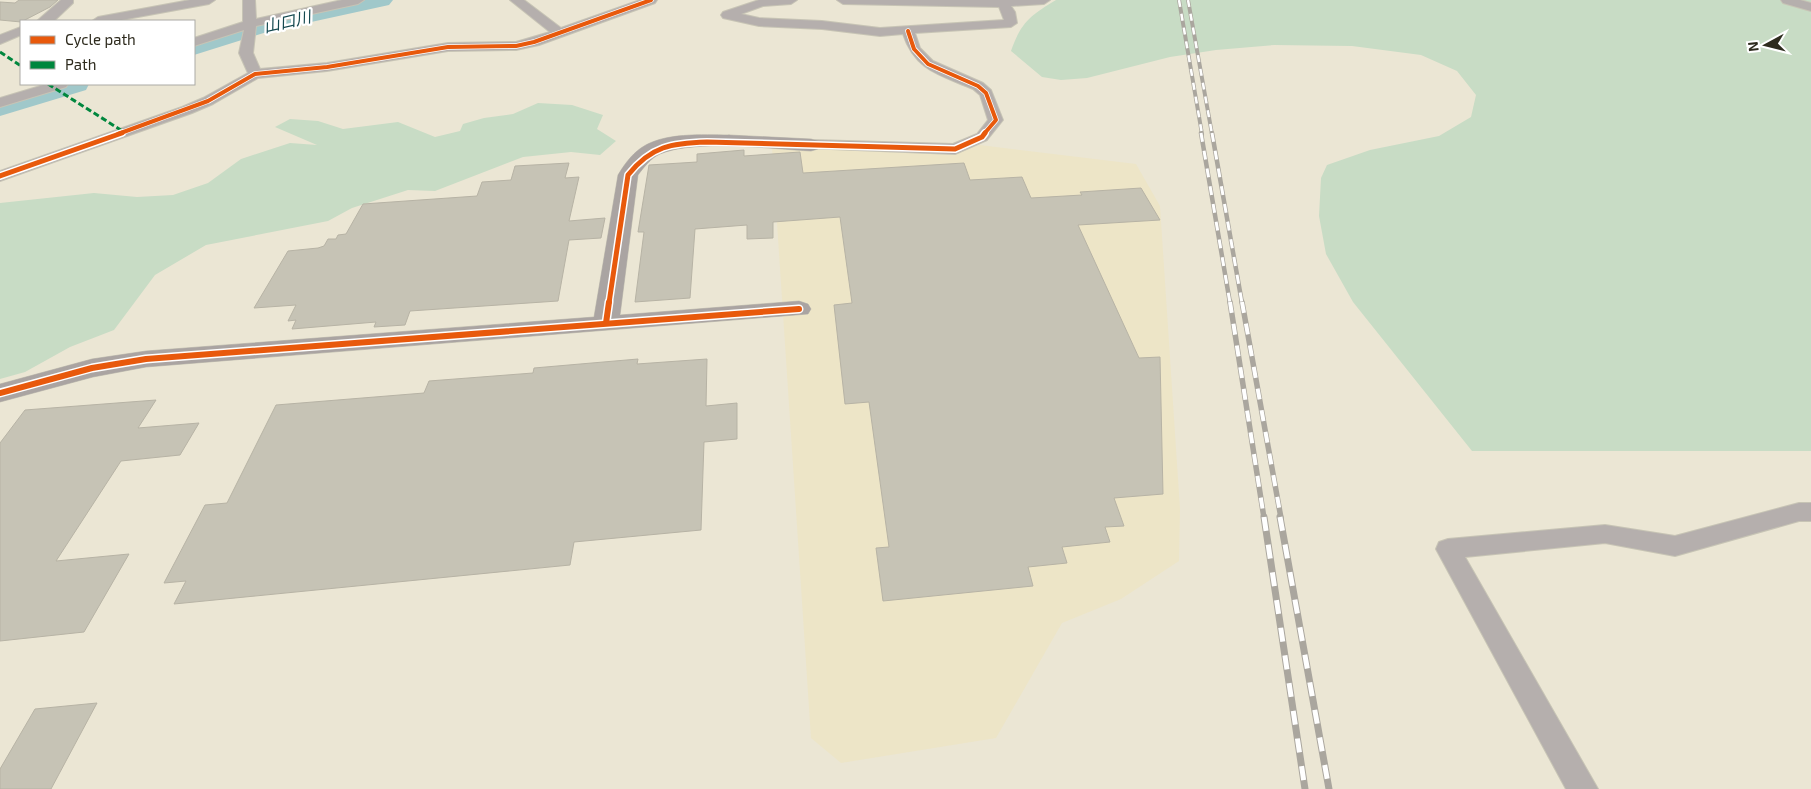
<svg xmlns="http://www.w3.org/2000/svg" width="1811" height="789" font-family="'Exo 2','Noto Sans JP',sans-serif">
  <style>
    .built { fill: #ede5c7 }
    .green { fill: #c8dcc5 }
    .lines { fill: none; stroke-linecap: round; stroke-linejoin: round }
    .river { fill: #a0c8ca; fill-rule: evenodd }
    .building { fill: #c6c3b5; stroke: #b7b3a5 }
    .street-casing { stroke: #c7c4b5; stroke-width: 2 }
    .secondary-casing { stroke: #c7c4b5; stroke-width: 1 }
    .street { fill: #b5afad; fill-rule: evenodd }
    .secondary { fill: #aaa4a2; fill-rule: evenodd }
    .rail-far3-casing { stroke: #aaa69e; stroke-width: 4 }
    .rail-far2-casing { stroke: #aaa69e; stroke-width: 4.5 }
    .rail-far1-casing { stroke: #aaa69e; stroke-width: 5.5 }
    .rail-casing { stroke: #aaa69e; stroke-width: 7 }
    .rail-far3 { stroke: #fff; stroke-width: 2.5; stroke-dasharray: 7; stroke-linecap: butt }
    .rail-far2 { stroke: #fff; stroke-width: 3; stroke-dasharray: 9; stroke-linecap: butt }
    .rail-far1 { stroke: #fff; stroke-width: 4; stroke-dasharray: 11; stroke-linecap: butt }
    .rail { stroke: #fff; stroke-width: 5; stroke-dasharray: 14; stroke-linecap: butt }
    .quiet { stroke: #00873e; stroke-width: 3; stroke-dasharray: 6 3; stroke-linecap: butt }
    .cycleway-far2-casing { stroke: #fff; stroke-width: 5.5 }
    .cycleway-far1-casing { stroke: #fff; stroke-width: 8 }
    .cycleway-casing { stroke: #fff; stroke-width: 9 }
    .cycleway-far2 { stroke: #e8590c; stroke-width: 4 }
    .cycleway-far1 { stroke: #e8590c; stroke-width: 5 }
    .cycleway { stroke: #e8590c; stroke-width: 6 }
    .labels { text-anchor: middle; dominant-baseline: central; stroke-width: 4.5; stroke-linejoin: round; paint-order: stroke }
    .far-water-label { font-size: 16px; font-style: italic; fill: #13484f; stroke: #fff }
  </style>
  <rect width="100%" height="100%" fill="#ebe6d4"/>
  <path class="built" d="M980 145 1136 164 1160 206 1180 509 1179 561 1121 599 1062 623 996 738 841 763 811 738 772 147 942 154Z"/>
  <g class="green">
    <path d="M1056 0H1811V451H1472L1353 302 1326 254 1319 216 1321 178 1327 165 1370 150 1439 136 1471 117 1476 95 1457 71 1421 55 1352 46 1274 45 1216 50 1170 57 1087 78 1061 80 1042 77 1011 51C1021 22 1031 15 1056 0Z"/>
    <path d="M538 103 572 105 603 115 597 129 616 141 600 155 571 152 523 157 435 191 408 190 352 208 328 221 206 245 155 275 114 330 70 347 25 372 0 379V203L94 193 137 197 173 195 208 183 241 159 290 143 317 145 275 127 290 119 318 121 343 129 398 122 435 137 460 131 463 124 484 118 513 114Z"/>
  </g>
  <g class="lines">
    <g class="river">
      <path d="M348 0H393L389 5 270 31 194 55V39L255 20Z"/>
      <path d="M49 84H89L86 90 0 116V99Z"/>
    </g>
  </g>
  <g class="building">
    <path d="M19 0H58L50 7 21 22 0 20V2L15 3Z"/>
    <path d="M744 150V156L800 152 803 173 964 163 970 180 1022 177 1031 198 1082 195 1080 192 1141 188 1160 220 1078 225 1139 358 1160 357 1163 494 1114 498 1124 526 1105 527 1110 542 1062 547 1067 563 1028 567 1033 586 883 601 876 548 889 547 869 402 845 404 834 305 852 303 840 217 773 222V238L747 239V225L695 229 690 298 635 302 644 232H638L649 165 697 162V154Z"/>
    <path d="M569 163 565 178 579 177 569 221 605 218 601 238 569 240 558 301 410 311 405 325 374 327 376 322 292 329 296 320 288 321 296 305 254 308 288 251 318 248 324 246 328 239H336L338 235 346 234 363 204 477 196 482 182 511 180 515 166Z"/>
    <path d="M638 359 637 364 707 359 706 406 737 403V439L704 442 701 530 574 542 570 565 174 604 186 581 164 583 205 505 227 503 276 405 424 393 429 381 533 373 534 368Z"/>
    <path d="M156 400 138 428 199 423 180 455 121 461 56 561 129 554 84 632 0 641V443L25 410Z"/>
    <path d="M97 703 51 789H0V769L35 709Z"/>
  </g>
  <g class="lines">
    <g class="street-casing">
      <g id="street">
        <path d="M61 0H73V3L55 20 37 21Z"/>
        <path d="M190 0H215L209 4 116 21H92L98 17Z"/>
        <path d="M243 0H255L256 19 342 0H364L358 4 256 26 253 53 260 69 327 63 448 43 516 42 550 32 510 0H524L561 28 640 0H657L655 3 539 45 516 50 448 51 327 71 258 78 213 104 192 113 0 181V171L182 107 203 98 248 73 239 53 244 30 194 46V38L243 22Z"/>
        <path d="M759 0H797L791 4 763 6 741 14 759 18 822 21 880 28 1004 20 999 7 843 4 837 0H1050L1044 4 1011 6 1015 12 1017 23 1011 27 915 33 920 48 933 61 983 83 991 90 1003 120 987 140 955 154 806 148 803 145 806 142 811 140 953 144 977 134 988 120 980 95 973 89C941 75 915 71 903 34L880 36 822 29 759 26 723 18 721 15 723 12Z"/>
        <path d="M1781 0H1800L1811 3V11L1783 3Z"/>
        <path d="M21 27V35L0 44V35Z"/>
        <path d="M47 84H68L66 87 0 107V98Z"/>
        <path d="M1799 503H1811V521H1799L1675 556 1605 543 1465 557 1598 789H1566L1436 549 1439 542 1448 539 1605 525 1675 536Z"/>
      </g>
    </g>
    <g class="secondary-casing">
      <path id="secondary" d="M729 135 811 139 818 141 821 145 818 149 811 151C772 149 695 139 660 154 651 158 644 167 638 175L620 315 799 301 808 304 811 309 808 314 146 367 93 377 0 402V384L92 359 146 351 594 317 618 175C624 165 631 155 641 148 664 132 702 135 729 135Z"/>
    </g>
    <use href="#street" class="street"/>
    <use href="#secondary" class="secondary"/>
    <g class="rail-far3-casing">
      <g id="rail-far3">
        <path d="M1179 0 1202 134"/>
        <path d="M1188 0 1212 134"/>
      </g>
    </g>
    <g class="rail-far2-casing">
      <g id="rail-far2">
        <path d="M1201 133 1230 303"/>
        <path d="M1212 133 1242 303"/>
      </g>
    </g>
    <g class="rail-far1-casing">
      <g id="rail-far1">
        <path d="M1230 302 1264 518"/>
        <path d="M1242 302 1281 518"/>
      </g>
    </g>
    <g class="rail-casing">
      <g id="rail">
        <path d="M1264 517 1305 789"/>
        <path d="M1280 517 1329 789"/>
      </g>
    </g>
    <use href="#rail-far3" class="rail-far3"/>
    <use href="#rail-far2" class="rail-far2"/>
    <use href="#rail-far1" class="rail-far1"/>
    <use href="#rail" class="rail"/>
    <g class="quiet">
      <path d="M0 52 21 66"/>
      <path d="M48 84 124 132"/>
    </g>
    <g class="cycleway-far2-casing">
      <g id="cycleway-far2">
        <path d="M908 31 914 49 928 64 978 86 986 93 996 120 984 134"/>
        <path d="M118 134 208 101 255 74 327 67 448 47 516 46 534 42 651 0"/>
      </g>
    </g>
    <g class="cycleway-far1-casing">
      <g id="cycleway-far1">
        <path d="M0 176 122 133"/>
        <path d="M609 303 628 175C651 146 672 143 707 142L955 149 982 137 985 133"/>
      </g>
    </g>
    <g class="cycleway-casing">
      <g id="cycleway">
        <path d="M606 323 609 302"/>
        <path d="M0 393 92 368 146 359 799 309"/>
      </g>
    </g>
    <use href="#cycleway-far2" class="cycleway-far2"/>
    <use href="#cycleway-far1" class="cycleway-far1"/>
    <use href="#cycleway" class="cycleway"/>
  </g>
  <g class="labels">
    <g class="far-water-label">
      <text transform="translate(287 21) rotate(-13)">山口川</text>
    </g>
  </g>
  <rect x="20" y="20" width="175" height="65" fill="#ffffff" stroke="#abaaa5"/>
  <rect x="30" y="36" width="25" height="8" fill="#e8590c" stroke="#abaaa5"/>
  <text x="65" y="45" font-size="15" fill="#2e2b1e">Cycle path</text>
  <rect x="30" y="61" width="25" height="8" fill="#00873e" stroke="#abaaa5"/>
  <text x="65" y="70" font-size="15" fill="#2e2b1e">Path</text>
  <g transform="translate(1766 45) rotate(263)" stroke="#ffffff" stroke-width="4" paint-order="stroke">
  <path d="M0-4L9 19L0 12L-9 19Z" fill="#2e2b1e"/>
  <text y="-8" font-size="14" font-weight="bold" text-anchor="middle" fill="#2e2b1e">N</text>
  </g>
</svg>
